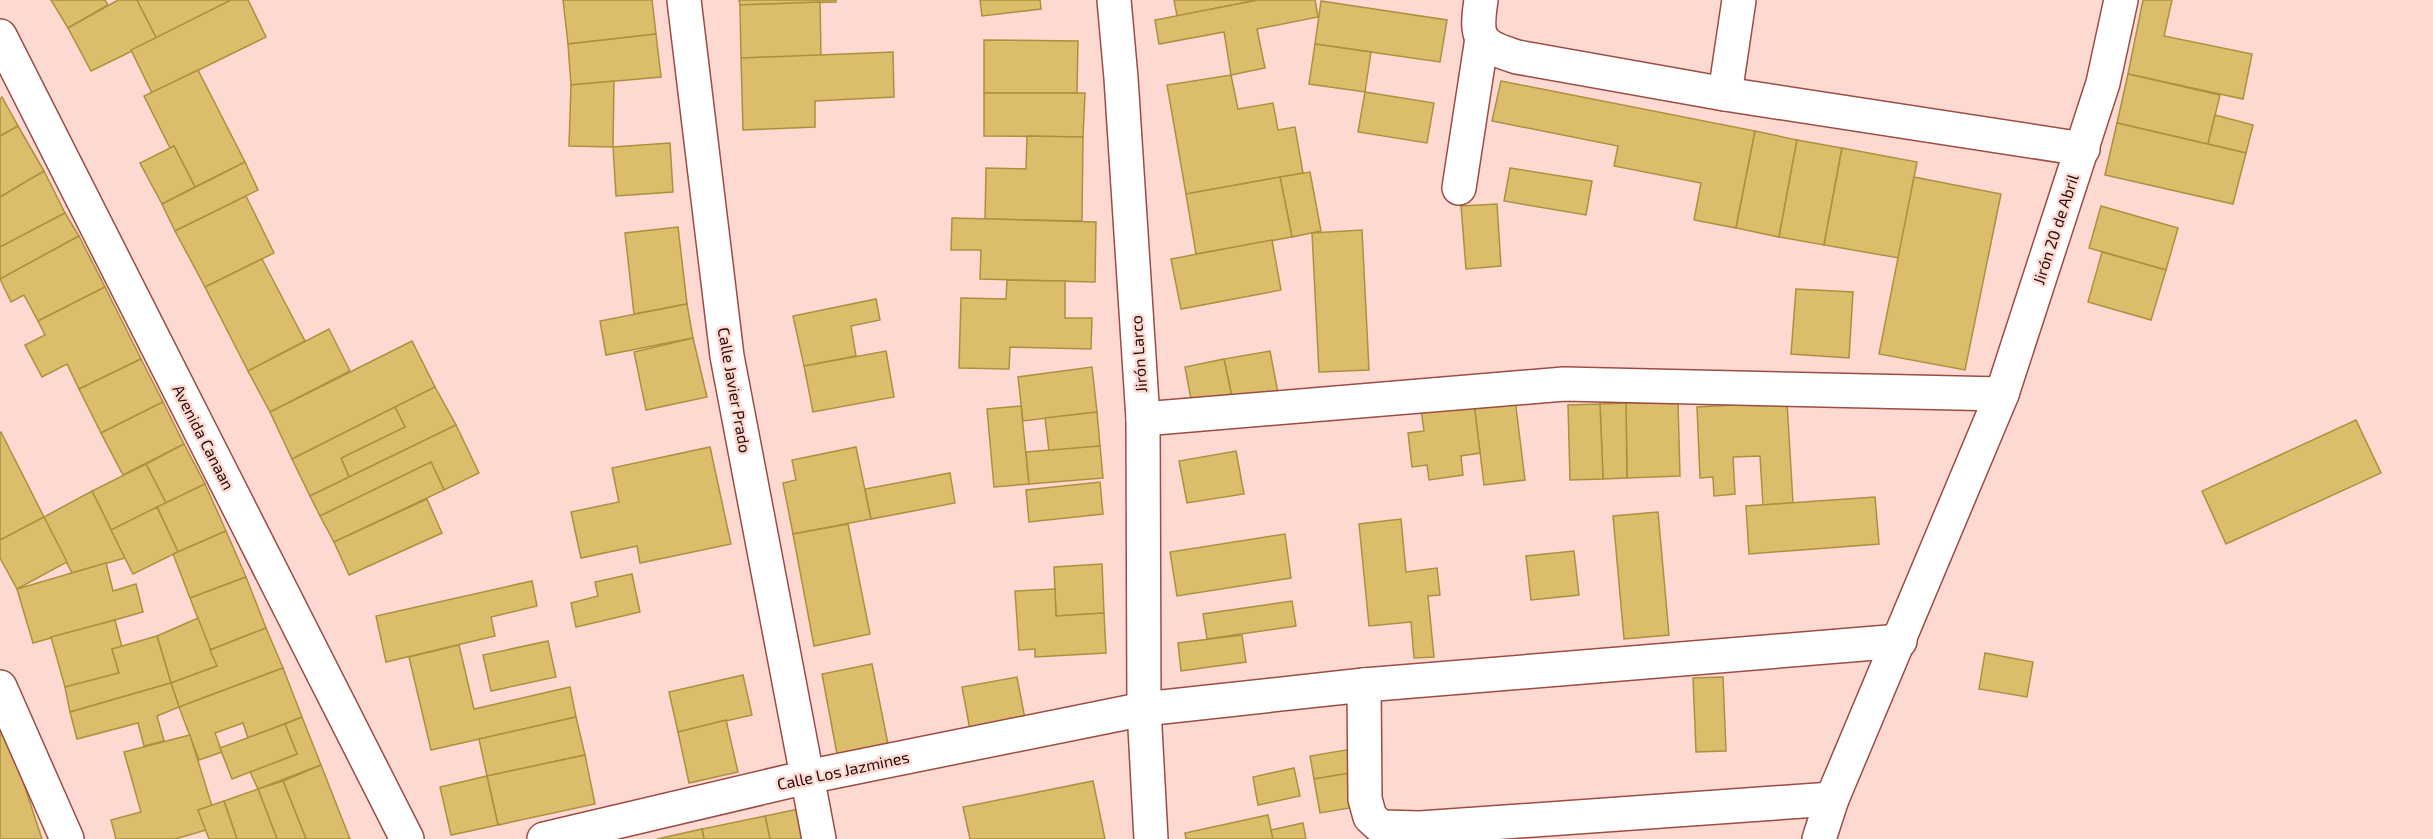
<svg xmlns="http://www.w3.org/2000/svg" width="2433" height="839" font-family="'Exo 2',sans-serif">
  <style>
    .building { fill: #dbbd6c; stroke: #ad903e; stroke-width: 1.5 }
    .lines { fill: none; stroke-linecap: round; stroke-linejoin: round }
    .minor-casing { stroke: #9b4d42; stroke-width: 36 }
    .minor { stroke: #fff; stroke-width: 33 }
    .labels { text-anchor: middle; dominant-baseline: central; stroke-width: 5; stroke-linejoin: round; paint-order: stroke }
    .street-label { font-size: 16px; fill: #2a0b07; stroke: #fed9d2 }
  </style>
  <rect width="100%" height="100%" fill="#fed9d2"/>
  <g class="building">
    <path d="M51 0H105L108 5 68 28Z"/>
    <path d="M118 0H137L157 39 91 71 68 28Z"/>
    <path d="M137 0H231L157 39Z"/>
    <path d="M231 0H248L266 37 152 93 131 50Z"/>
    <path d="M563 0H652L656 34 568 44Z"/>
    <path d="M739 0H836V2L740 5Z"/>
    <path d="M980 0H1040L1041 9 982 16Z"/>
    <path d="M1174 0H1258L1177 16Z"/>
    <path d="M1258 0H1315L1318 17 1257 29 1265 68 1231 75 1224 32 1159 44 1155 20Z"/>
    <path d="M2143 0H2172L2164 36 2252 54 2243 99 2128 74Z"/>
    <path d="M1321 1 1447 20 1440 62 1315 44Z"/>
    <path d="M820 2 821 56 741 58 740 5Z"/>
    <path d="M656 34 661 77 571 85 568 44Z"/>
    <path d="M984 40 1078 41 1077 93H984Z"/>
    <path d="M1315 44 1371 52 1365 92 1309 84Z"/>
    <path d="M893 52 894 97 815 101V127L743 130 741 58Z"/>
    <path d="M198 70 245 162 195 187 174 146 170 148 144 96Z"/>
    <path d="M2128 74 2220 95 2208 144 2117 123Z"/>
    <path d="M1231 75 1238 109 1273 103 1278 130 1295 127 1303 173 1186 194 1167 85Z"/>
    <path d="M614 81 613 147 569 146 571 85Z"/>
    <path d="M1501 81 1755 131 1736 228 1694 220 1701 183 1614 166 1618 146 1492 121Z"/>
    <path d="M1365 92 1434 103 1427 143 1358 132Z"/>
    <path d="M984 93H1085L1083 137 984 136Z"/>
    <path d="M2 97 18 126 0 136V99Z"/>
    <path d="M2215 115 2253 125 2246 153 2208 144Z"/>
    <path d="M2117 123 2246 153 2233 204 2105 175Z"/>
    <path d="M18 126 44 171 0 197V136Z"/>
    <path d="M1755 131 1797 140 1779 237 1736 228Z"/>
    <path d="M1027 136 1083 137 1082 221 985 219 986 168 1026 169Z"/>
    <path d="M1797 140 1842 148 1824 245 1779 237Z"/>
    <path d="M670 143 673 192 616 196 613 147Z"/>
    <path d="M174 146 195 187 162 204 140 163Z"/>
    <path d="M1842 148 1917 162 1899 258 1824 245Z"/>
    <path d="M245 162 258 190 175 231 162 204Z"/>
    <path d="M1510 168 1592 181 1586 215 1504 201Z"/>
    <path d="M44 171 65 213 0 247V197Z"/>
    <path d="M1310 172 1321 231 1292 237 1280 177Z"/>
    <path d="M1280 177 1292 237 1196 254 1186 194Z"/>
    <path d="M1914 177 2001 194 1965 370 1879 354Z"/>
    <path d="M246 196 274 253 205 287 175 231Z"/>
    <path d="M1497 204 1501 266 1466 269 1461 206Z"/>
    <path d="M2101 206 2178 228 2166 270 2089 248Z"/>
    <path d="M65 213 79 236 0 279V247Z"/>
    <path d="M952 218 1096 222 1095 282 980 279 981 250H951Z"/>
    <path d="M678 227 687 304 634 314 625 233Z"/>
    <path d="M1362 230 1369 370 1319 372 1312 233Z"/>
    <path d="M79 236 105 287 38 321 24 295 11 302 0 279Z"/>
    <path d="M1272 240 1281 290 1181 309 1171 259Z"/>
    <path d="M2102 252 2166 270 2151 320 2088 302Z"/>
    <path d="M262 259 305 341 248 371 205 287Z"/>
    <path d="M1007 280 1065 281V318H1092L1091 349 1010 347 1009 369 959 368 961 298 1006 299Z"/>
    <path d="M105 287 141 359 79 389 67 364 42 377 25 345 45 335 38 321Z"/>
    <path d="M1796 289 1853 292 1849 358 1791 354Z"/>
    <path d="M876 299 880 320 851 326 856 356 804 366 793 316Z"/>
    <path d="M687 304 693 338 606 355 600 321Z"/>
    <path d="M329 329 350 371 270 412 248 371Z"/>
    <path d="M693 338 707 397 646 410 634 352Z"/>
    <path d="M412 341 435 387 292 459 270 412Z"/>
    <path d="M886 351 894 397 813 412 804 366Z"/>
    <path d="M1270 351 1278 393 1233 402 1224 359Z"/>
    <path d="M141 359 163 402 101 433 79 389Z"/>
    <path d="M1224 359 1233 402 1193 410 1185 367Z"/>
    <path d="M1092 367 1097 412 1023 421 1018 377Z"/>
    <path d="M435 387 456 425 349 477 341 458 405 427 395 407Z"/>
    <path d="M1515 399 1525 480 1484 485 1474 403Z"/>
    <path d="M163 402 184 444 123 475 101 433Z"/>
    <path d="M1787 402 1793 503 1763 505 1760 456 1733 457 1735 494 1714 496 1713 477 1700 478 1697 407Z"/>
    <path d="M1474 403 1480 453 1461 456 1463 475 1429 480 1427 465 1412 467 1408 433 1424 431 1421 410Z"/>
    <path d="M1626 403H1678L1680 476 1627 478Z"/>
    <path d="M1626 403 1627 478 1603 479 1600 404Z"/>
    <path d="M1600 404 1603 479 1570 480 1568 405Z"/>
    <path d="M1021 406 1029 484 994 487 987 409Z"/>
    <path d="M395 407 405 427 341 458 349 477 310 496 292 459Z"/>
    <path d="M1097 412 1100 446 1049 451 1045 418Z"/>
    <path d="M2356 420 2381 473 2226 544 2202 491Z"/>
    <path d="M456 425 479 473 444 490 431 462 320 516 310 496Z"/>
    <path d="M1 432 44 517 0 540V433Z"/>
    <path d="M184 444 205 484 166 503 146 464Z"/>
    <path d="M1100 446 1103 478 1029 484 1026 452Z"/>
    <path d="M710 447 731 544 640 563 637 546 581 558 571 512 619 502 612 468Z"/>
    <path d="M856 447 871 519 793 534 783 483 796 480 792 460Z"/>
    <path d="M1236 451 1244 494 1187 503 1179 461Z"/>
    <path d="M431 462 444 490 334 542 320 516Z"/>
    <path d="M146 464 166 503 111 530 92 491Z"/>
    <path d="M950 473 955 503 871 519 865 489Z"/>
    <path d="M1100 482 1103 514 1029 522 1026 490Z"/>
    <path d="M205 484 226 531 178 552 157 507Z"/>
    <path d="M92 491 125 558 72 573 44 517Z"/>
    <path d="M1875 497 1879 544 1749 554 1746 506Z"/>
    <path d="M427 499 442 533 349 575 334 542Z"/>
    <path d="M157 507 178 552 133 574 111 530Z"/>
    <path d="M1658 512 1669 635 1624 639 1613 516Z"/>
    <path d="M44 517 67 562 17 589 0 558V540Z"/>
    <path d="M1401 519 1406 572 1437 568 1440 595 1428 596 1434 657 1414 658 1411 622 1369 626 1359 524Z"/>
    <path d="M848 524 870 634 814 646 793 534Z"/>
    <path d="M226 531 246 577 190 598 173 554Z"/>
    <path d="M1285 534 1291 578 1177 596 1170 552Z"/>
    <path d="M1574 551 1579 595 1531 600 1526 556Z"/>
    <path d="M106 563 113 591 136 584 143 612 33 643 17 589Z"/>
    <path d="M1102 564 1104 613 1056 616 1054 567Z"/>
    <path d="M632 574 640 612 576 627 571 603 598 596 595 582Z"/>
    <path d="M246 577 266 628 210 650 190 598Z"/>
    <path d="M532 581 537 606 491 617 495 636 386 662 376 616Z"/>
    <path d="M1055 589 1056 616 1104 613 1106 653 1035 657V649L1019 650 1015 591Z"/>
    <path d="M1292 601 1296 626 1207 639 1203 614Z"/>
    <path d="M198 618 217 666 171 683 157 636Z"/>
    <path d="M115 620 122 647 112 649 119 673 65 687 51 637Z"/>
    <path d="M266 628 283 668 179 707 171 683 217 666 210 650Z"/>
    <path d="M1242 635 1246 662 1181 671 1178 643Z"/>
    <path d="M157 636 171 683 70 712 65 687 119 673 112 649Z"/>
    <path d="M548 641 556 677 491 691 483 655Z"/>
    <path d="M459 645 474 709 570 687 576 717 431 750 409 657Z"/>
    <path d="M1985 653 2033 662 2027 697 1979 689Z"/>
    <path d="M872 664 888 744 837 754 822 674Z"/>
    <path d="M283 668 302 717 248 738 243 723 215 733 222 752 199 760 179 707Z"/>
    <path d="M743 675 752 715 678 732 669 692Z"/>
    <path d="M1017 677 1025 719 970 730 962 687Z"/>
    <path d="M1723 677 1726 751 1696 752 1693 678Z"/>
    <path d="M171 683 179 707 157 716 164 741 144 746 138 723 77 739 70 712Z"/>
    <path d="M0 712 42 839H0Z"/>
    <path d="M302 717 321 765 258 789 250 772 297 754 285 724Z"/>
    <path d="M576 717 585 755 487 776 479 739Z"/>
    <path d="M726 720 738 772 689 783 678 732Z"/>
    <path d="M285 724 297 754 232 779 220 748Z"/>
    <path d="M190 735 212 806 198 810 206 830 175 839H116L111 820 141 812 124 752Z"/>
    <path d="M1352 749 1356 772 1314 779 1310 756Z"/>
    <path d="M585 755 595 804 498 825 487 776Z"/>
    <path d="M321 765 350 839H306L283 781Z"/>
    <path d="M1294 768 1300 796 1258 805 1253 777Z"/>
    <path d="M1356 772 1362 806 1320 813 1314 779Z"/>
    <path d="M487 776 498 825 451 835 440 787Z"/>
    <path d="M283 781 306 839H277L258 789Z"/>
    <path d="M1093 781 1105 839H970L963 807Z"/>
    <path d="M258 789 277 839H237L224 801Z"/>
    <path d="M224 801 237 839H209L198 810Z"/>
    <path d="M799 809 805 839H770L765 816Z"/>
    <path d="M1268 815 1273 839H1186L1185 833Z"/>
    <path d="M765 816 770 839H704L702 829Z"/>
    <path d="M1303 823 1306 839H1273L1271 830Z"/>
    <path d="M702 829 704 839H657Z"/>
  </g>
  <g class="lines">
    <g class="minor-casing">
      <g id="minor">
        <path d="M684 0 727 356 819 839"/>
        <path d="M1114 0 1121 78 1143 419 1144 709 1151 839"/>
        <path d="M1481 0C1475 40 1479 45 1517 57L1725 94 2083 149"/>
        <path d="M0 36 407 839"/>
        <path d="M1725 94 1739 0"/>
        <path d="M1459 188 1482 38"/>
        <path d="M1143 419 1564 384 2002 394"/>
        <path d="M1364 685 1365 799 1370 817 1381 827 1420 828 1832 799"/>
        <path d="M0 687 67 839"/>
        <path d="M544 839 807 777 1144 709 1364 685 1900 641"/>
        <path d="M1819 839 1832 799 2002 394 2103 83 2121 0"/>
      </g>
    </g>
    <use href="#minor" class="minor"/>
  </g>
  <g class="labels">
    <g class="street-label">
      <text transform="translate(2055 229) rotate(-72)">Jirón 20 de Abril</text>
      <text transform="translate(1138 354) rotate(-94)">Jirón Larco</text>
      <text transform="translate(735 390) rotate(80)">Calle Javier Prado</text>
      <text transform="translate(204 437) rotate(63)">Avenida Canaan</text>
      <text transform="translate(843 770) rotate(-12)">Calle Los Jazmines</text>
    </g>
  </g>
</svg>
